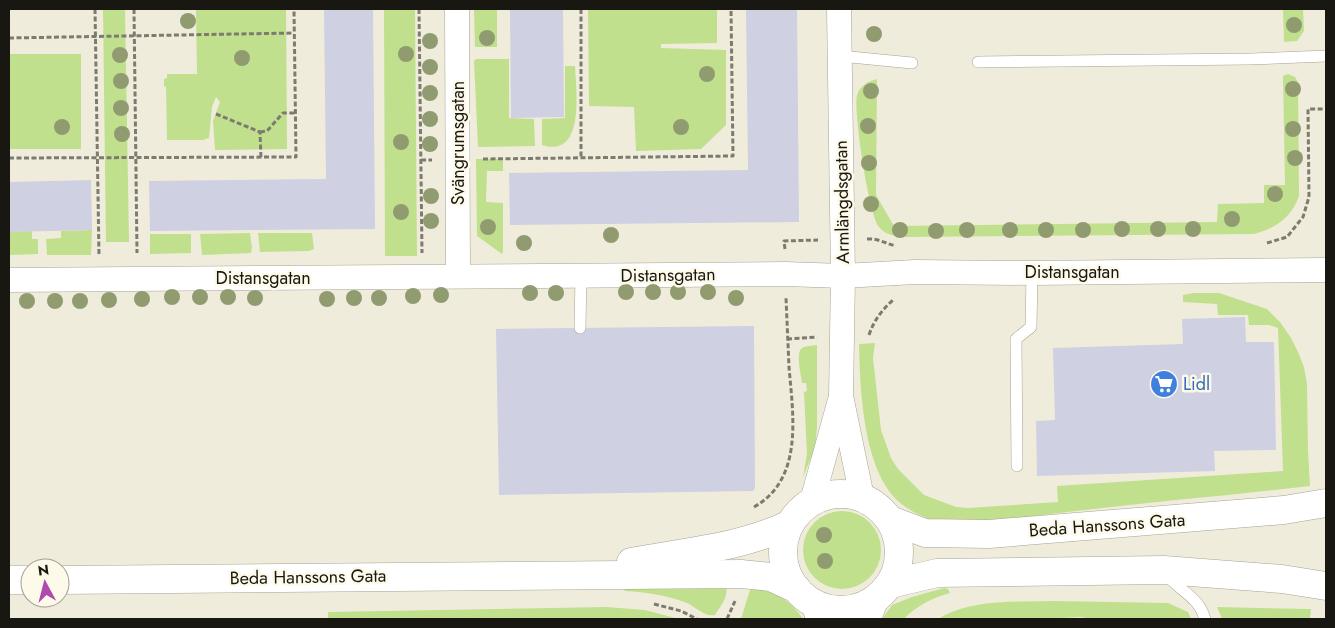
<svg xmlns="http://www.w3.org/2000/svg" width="1335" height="628" font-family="Jost,sans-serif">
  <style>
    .green { fill: #c0e08d }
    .building { fill: #cfd0e1 }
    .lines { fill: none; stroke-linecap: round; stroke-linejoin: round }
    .service-casing { stroke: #a6a393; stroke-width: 12 }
    .minor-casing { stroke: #a6a393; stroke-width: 25 }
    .tertiary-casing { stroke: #a6a393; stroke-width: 29 }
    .path { stroke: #7d7b70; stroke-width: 3; stroke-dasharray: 5 2.5; stroke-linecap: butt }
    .service { stroke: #fff; stroke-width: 11 }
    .minor { stroke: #fff; stroke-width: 24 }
    .tertiary { stroke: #fff; stroke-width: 28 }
    .tree { fill: #919b70 }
    .labels { text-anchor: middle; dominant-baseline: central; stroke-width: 5; stroke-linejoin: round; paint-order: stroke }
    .street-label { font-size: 18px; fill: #181711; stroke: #fdfae9 }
    .shop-label { font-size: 18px; fill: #366cbe; stroke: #fdfae9; text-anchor: start }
  </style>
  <rect width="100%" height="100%" fill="#f0ecdc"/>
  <g class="green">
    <path d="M103 9H125L129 242H106Z"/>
    <path d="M196 9H286L287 149 215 150 213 121 220 102 216 97 212 107 209 138 203 140H167L166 87 164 86V79L167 78V74H197Z"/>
    <path d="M384 9H415L417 256H385Z"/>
    <path d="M474 9H497V47H475Z"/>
    <path d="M588 9H717V43L661 44V48L726 50V125L701 149 636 151 634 107 589 106Z"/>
    <path d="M1283 9H1303L1304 31 1297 41 1284 42Z"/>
    <rect x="9" y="54" width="72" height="95"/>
    <path d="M476 59H509V118L534 119 535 146 478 147 474 61Z"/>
    <path d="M565 66H575C576 89 586 159 542 145V119L565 118Z"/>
    <path d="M1288 74 1295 77 1298 82 1299 196C1291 218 1276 228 1254 234L906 237C896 236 886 236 879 227 869 216 853 110 857 95 860 86 868 81 877 79L876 195 894 226 1217 222 1218 204 1264 203V185H1285L1283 76Z"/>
    <path d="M476 159H503V171H487L486 202 503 203V251L502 254 477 236Z"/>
    <path d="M92 230 91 255H47L46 239 61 238V231Z"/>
    <path d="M32 231V239H38V254L9 255V232Z"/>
    <path d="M250 233 252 248 251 253 202 255 200 234Z"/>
    <path d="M258 233H312L314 249 309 251 260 252Z"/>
    <path d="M150 234H191V253L150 254Z"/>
    <path d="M1194 293H1219L1267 309 1280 322 1291 338 1298 352 1304 367 1307 384 1308 450 1310 486C1235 495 1160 501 1085 510 1057 513 1030 517 1002 520 990 522 977 525 965 525 941 525 917 517 899 502 863 470 860 389 859 344L875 343 873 358 881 430 891 458 898 469 924 495 956 507 968 508 1058 502 1057 486 1283 471 1278 328 1269 325H1249L1248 315H1218L1217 304 1183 302V295Z"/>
    <path d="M817 345V427L815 448 803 477 807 454 804 392 807 391 806 383H802C801 375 796 354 801 349 805 345 813 346 817 345Z"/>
    <circle cx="842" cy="550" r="39"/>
    <path d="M726 584C729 597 721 605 715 615 704 617 696 607 687 603 667 595 646 592 625 591L623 588Z"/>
    <path d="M754 587C775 592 791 600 803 619H741L750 590Z"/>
    <path d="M944 588 948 589 950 593C932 598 916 606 904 619H882L892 605 912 597Z"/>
    <path d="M1052 601 1168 603 1188 612 1191 619H1088L1082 617 1040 619H938C970 599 1016 602 1052 601Z"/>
    <path d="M607 607 645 610 679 619H328V612Z"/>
    <path d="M1217 607 1311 609 1310 619H1222Z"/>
  </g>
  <g class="building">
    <path d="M324 9H373L375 229 150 231 149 181 326 179Z"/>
    <path d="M510 9H563L564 117 511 118Z"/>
    <path d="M746 9H797L799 222 510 225 509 173 748 170Z"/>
    <path d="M91 180 92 230 9 232V182Z"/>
    <path d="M1245 317 1246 342H1274L1276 450 1214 451 1215 471 1037 476 1036 421 1055 420 1053 348 1183 344 1182 319Z"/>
    <path d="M754 326 755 488 753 491 499 495 496 329Z"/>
  </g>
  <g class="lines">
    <g class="service-casing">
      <g id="service">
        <path d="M840 56 912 63"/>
        <path d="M978 62 1250 59 1326 56"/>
        <path d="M580 328 581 276"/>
        <path d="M1017 466 1016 339 1031 327 1032 273"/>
        <path d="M1168 576C1181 592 1199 597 1205 619"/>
      </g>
    </g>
    <g class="minor-casing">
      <g id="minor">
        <path d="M457 9 458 276"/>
        <path d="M839 9 843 276 841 396 862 497"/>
        <path d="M9 280 785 274 843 276 915 272 1032 273 1326 270"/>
        <path d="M812 501 840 400"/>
        <path d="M813 603 818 619"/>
        <path d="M869 619 877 598"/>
      </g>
    </g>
    <g class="tertiary-casing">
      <g id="tertiary">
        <circle cx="841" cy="552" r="58"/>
        <path d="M890 520 925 533 989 534 1284 510 1326 503"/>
        <path d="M631 562C684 552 741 548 790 524"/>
        <path d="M9 580H30"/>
        <path d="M60 580 741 574 771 577 797 589"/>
        <path d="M890 584 937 573 1164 570 1282 579 1326 586"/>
      </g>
    </g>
    <g class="path">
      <path d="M95 9 99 256"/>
      <path d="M134 9 137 253"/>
      <path d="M419 9 422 253"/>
      <path d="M581 9V158"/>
      <path d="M9 38 294 33"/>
      <path d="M216 114 260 132 261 158"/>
      <path d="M260 132 267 131 283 113H295"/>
      <path d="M9 158 296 157 294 9"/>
      <path d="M483 159 733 156 731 9"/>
      <path d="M421 160H432"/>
      <path d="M867 239C878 238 886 244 896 246"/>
      <path d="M1267 243 1287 237 1303 217 1309 197 1308 109H1326"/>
      <path d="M785 249 784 241 818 240"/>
      <path d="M869 335C874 320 882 310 893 300"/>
      <path d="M787 339 817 337"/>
      <path d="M754 507C804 479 793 415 789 367 788 344 787 321 786 298"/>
      <path d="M654 604 681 611 697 619"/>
      <path d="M727 619 735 601"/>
    </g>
    <use href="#service" class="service"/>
    <use href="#minor" class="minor"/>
    <use href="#tertiary" class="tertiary"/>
  </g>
  <g class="tree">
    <circle cx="188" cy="21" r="8"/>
    <circle cx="1294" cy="25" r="8"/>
    <circle cx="874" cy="34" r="8"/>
    <circle cx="487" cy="38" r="8"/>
    <circle cx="430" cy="41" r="8"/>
    <circle cx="406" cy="54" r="8"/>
    <circle cx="120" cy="55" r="8"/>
    <circle cx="242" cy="58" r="8"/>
    <circle cx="430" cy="67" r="8"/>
    <circle cx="707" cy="74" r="8"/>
    <circle cx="121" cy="81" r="8"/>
    <circle cx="1293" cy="89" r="8"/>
    <circle cx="871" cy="91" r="8"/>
    <circle cx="430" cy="93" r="8"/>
    <circle cx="121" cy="108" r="8"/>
    <circle cx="430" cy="119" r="8"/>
    <circle cx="868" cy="126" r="8"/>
    <circle cx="62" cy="127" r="8"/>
    <circle cx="681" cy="127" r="8"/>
    <circle cx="1293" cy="129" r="8"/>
    <circle cx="122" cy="134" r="8"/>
    <circle cx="401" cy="142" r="8"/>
    <circle cx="430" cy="144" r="8"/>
    <circle cx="1295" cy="158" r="8"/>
    <circle cx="869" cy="163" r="8"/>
    <circle cx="1275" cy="194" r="8"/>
    <circle cx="431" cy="196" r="8"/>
    <circle cx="871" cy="204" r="8"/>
    <circle cx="401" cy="212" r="8"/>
    <circle cx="1232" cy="219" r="8"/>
    <circle cx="431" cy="221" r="8"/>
    <circle cx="488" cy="227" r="8"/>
    <circle cx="1122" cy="229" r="8"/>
    <circle cx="1158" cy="229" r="8"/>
    <circle cx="1193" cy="229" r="8"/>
    <circle cx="900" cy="230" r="8"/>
    <circle cx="967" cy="230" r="8"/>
    <circle cx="1010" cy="230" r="8"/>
    <circle cx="1046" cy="230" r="8"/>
    <circle cx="1083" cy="230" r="8"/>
    <circle cx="936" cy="231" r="8"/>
    <circle cx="611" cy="235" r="8"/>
    <circle cx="524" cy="243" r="8"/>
    <circle cx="626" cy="292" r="8"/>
    <circle cx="653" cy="292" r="8"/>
    <circle cx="678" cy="292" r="8"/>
    <circle cx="708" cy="292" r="8"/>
    <circle cx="530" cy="293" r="8"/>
    <circle cx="556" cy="293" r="8"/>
    <circle cx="441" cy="295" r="8"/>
    <circle cx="413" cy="296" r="8"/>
    <circle cx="172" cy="297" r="8"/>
    <circle cx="200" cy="297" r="8"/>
    <circle cx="228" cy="297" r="8"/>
    <circle cx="255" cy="298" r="8"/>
    <circle cx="354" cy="298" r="8"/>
    <circle cx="379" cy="298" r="8"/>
    <circle cx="736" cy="298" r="8"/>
    <circle cx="142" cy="299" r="8"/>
    <circle cx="327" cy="299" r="8"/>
    <circle cx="109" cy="300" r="8"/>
    <circle cx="27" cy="301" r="8"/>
    <circle cx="55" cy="301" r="8"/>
    <circle cx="80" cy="301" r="8"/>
    <circle cx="824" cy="535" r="8"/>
    <circle cx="825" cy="561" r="8"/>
  </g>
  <defs>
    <g id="supermarket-disc" transform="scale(1.4375)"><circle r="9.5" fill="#3f7fe0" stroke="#fdfae9"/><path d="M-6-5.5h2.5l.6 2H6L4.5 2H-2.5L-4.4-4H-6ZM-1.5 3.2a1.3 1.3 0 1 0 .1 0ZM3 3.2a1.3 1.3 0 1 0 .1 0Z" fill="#fff"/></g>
  </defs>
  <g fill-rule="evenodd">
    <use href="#supermarket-disc" x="1164" y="384"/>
  </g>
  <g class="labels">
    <g class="street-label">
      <text transform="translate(458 143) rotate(-90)">Svängrumsgatan</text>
      <text transform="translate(842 202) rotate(-91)">Armlängdsgatan</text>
      <text x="1072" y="272">Distansgatan</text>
      <text transform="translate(668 275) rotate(-1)">Distansgatan</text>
      <text x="263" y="278">Distansgatan</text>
      <text transform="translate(1107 525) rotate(-4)">Beda Hanssons Gata</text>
      <text transform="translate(308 577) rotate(-1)">Beda Hanssons Gata</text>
    </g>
    <g class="shop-label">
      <text x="1183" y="384">Lidl</text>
    </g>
  </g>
  <rect width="1335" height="628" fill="none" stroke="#181711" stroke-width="20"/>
  <g transform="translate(45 583) rotate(353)"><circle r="24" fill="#fdfae9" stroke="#a19f93"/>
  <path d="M0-4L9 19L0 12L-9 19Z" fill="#b04aaf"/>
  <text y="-8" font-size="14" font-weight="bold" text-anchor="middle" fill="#181711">N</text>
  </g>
</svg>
